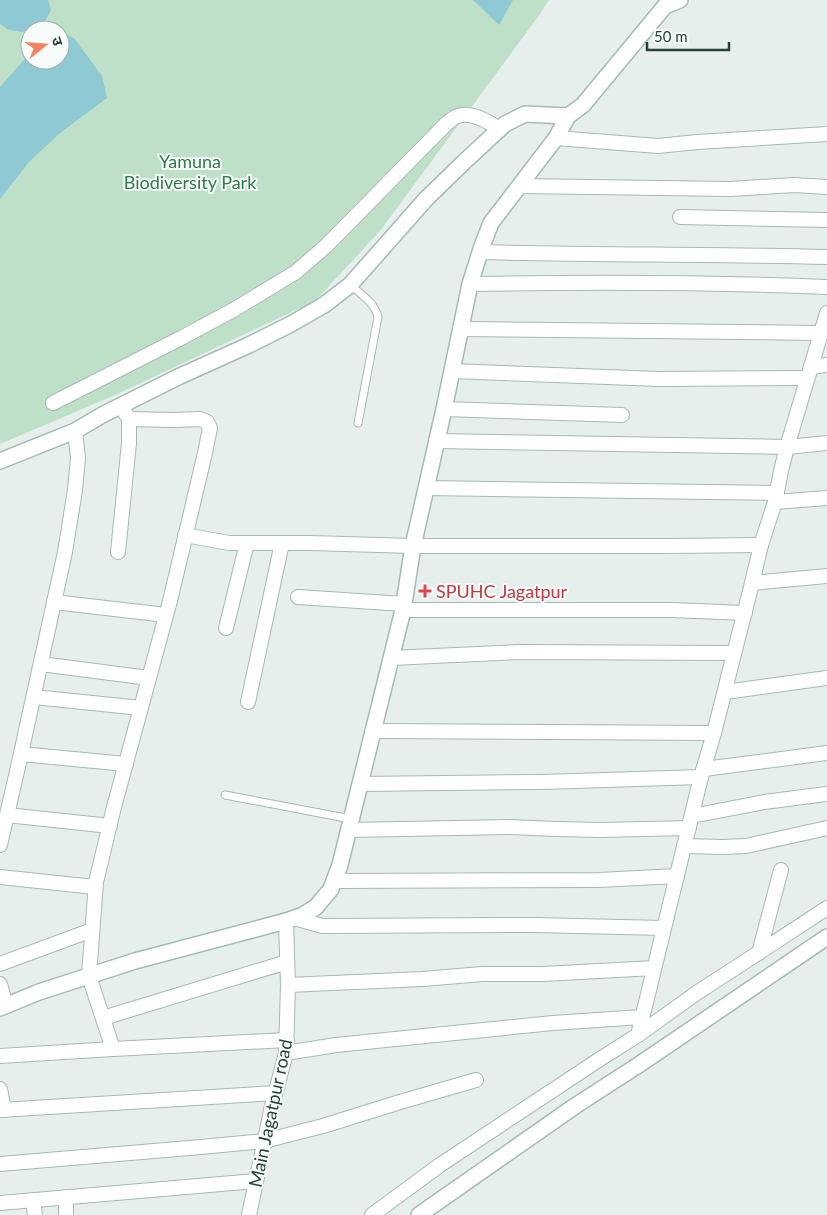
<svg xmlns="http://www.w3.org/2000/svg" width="827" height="1215" font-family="Lato,'Noto Sans Devanagari',sans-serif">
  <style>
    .green { fill: #bfe0c8; fill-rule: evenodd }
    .water { fill: #8ec9d4 }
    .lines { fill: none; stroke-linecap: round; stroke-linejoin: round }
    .lane-casing { stroke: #a8b8b2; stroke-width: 9 }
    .street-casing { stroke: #a8b8b2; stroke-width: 16 }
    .secondary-casing { stroke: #a4bbb3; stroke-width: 18 }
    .lane { stroke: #fff; stroke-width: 7 }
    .street { stroke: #fff; stroke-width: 14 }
    .secondary { stroke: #fff; stroke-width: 15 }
    .health-dot { fill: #e0444e; stroke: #f7fbf9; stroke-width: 2 }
    .labels { text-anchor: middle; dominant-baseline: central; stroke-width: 4; stroke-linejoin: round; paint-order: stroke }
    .park-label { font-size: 18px; fill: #2d7a4b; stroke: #f7fbf9 }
    .health-label { font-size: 18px; fill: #be3a42; stroke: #f7fbf9; text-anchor: start }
    .street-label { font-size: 18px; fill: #24423a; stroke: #f7fbf9 }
  </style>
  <rect width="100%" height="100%" fill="#e6efeb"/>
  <path class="green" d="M0 0H549L540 14 380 231 315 301 113 396 0 444ZM30 30H60V60H30Z"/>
  <g class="water">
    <path d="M0 0H48L51 10 44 23 35 28 22 32 9 30 0 24Z"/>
    <path d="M473 0H513L499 25Z"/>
    <path d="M62 32 74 38 102 76 107 98 60 133 29 162 0 199V87L30 53V60H60V33Z"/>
  </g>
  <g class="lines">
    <g class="lane-casing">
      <g id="lane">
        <path d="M350 285C361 294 375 303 378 317L358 423"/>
        <path d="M225 795 351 819"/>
      </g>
    </g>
    <g class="street-casing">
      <g id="street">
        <path d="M556 138 658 146 697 142 827 134"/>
        <path d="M520 186 730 189 794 185 827 187"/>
        <path d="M680 217 827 220"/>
        <path d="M480 252C596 255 711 254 827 257"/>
        <path d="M470 284C589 282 708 282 827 287"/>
        <path d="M460 329 822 333"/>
        <path d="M811 367 827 365"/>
        <path d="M452 371 659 379 807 378"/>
        <path d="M53 403 181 338 235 309 296 272 327 245 447 123C450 121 454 117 458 116 472 111 488 122 500 129"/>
        <path d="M444 409 622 415"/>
        <path d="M129 419 174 420 200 419 207 422 210 428 205 453 170 601 114 807 96 882 89 976 113 1049 287 1040"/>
        <path d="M436 441 787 447 827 443"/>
        <path d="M426 488 777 493"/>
        <path d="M775 502 827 498"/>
        <path d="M185 535 229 543H310L413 546H667L761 545"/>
        <path d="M118 552 129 443V419L124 411"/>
        <path d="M752 583 827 576"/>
        <path d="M298 597 404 604"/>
        <path d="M54 602 166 615"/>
        <path d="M403 610H672L745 613"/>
        <path d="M226 628 247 543"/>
        <path d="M391 658 520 652 734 653"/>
        <path d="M41 664 149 678"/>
        <path d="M725 692 827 678"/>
        <path d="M34 697 141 708"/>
        <path d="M248 702 282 543"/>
        <path d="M372 731 714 733"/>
        <path d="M21 754 126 764"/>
        <path d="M704 769 827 753"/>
        <path d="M360 784 541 782 701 777"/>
        <path d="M7 815 110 826"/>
        <path d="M692 816 764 802 827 794"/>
        <path d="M349 830 510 827 556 829 600 830 689 828"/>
        <path d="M0 845 18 767 65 552 75 490 78 458 75 431"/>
        <path d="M684 846 723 847 746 846 827 828"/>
        <path d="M0 877 95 887"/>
        <path d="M334 881 599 880 677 876"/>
        <path d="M294 918 322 926 534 925 664 928"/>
        <path d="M759 953 781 870"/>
        <path d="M0 964 92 930"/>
        <path d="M0 984 6 1006"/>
        <path d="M288 985 423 979 482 974H543L654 968"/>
        <path d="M103 1018 287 962"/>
        <path d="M638 1035 701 777 714 733 752 583 761 545 775 502 781 471 787 447 827 313"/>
        <path d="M286 1053 336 1045 553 1023 642 1017"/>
        <path d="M0 1056 113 1049"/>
        <path d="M0 1089 4 1110"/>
        <path d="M0 1110 275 1093"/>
        <path d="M0 1164 201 1147 264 1141 323 1126 400 1102 476 1080"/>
        <path d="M66 1197V1215"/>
        <path d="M33 1200 35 1215"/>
        <path d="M0 1203 256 1181"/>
        <path d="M249 1215 272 1106 286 1053 288 985 286 921"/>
        <path d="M372 1215 440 1165 600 1059 638 1035 698 992 746 961 827 908"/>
      </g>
    </g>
    <g class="secondary-casing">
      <g id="secondary">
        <path d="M0 461 75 431 104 414 178 377 249 345 291 324 324 305 350 285 426 199 464 162 505 124 525 114 568 116 583 105 665 6 680 0"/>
        <path d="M0 1008 39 992 135 961 286 921 303 915 316 907 331 889 340 865 403 610 413 546 444 409 470 284 482 246 491 223 556 138 568 116"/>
        <path d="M419 1215 575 1106 640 1064 827 937"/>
      </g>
    </g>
    <use href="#lane" class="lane"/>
    <use href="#street" class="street"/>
    <use href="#secondary" class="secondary"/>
  </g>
  <path class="health-dot" d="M422.5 583.5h5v5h5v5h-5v5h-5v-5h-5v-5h5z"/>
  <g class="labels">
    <g class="park-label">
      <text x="190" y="161">Yamuna<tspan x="190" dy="21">Biodiversity Park</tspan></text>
    </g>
    <g class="health-label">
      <text x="436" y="591">SPUHC Jagatpur</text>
    </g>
    <g class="street-label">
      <text transform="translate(270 1113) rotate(-78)">Main Jagatpur road</text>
    </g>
  </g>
  <g transform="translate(45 45) rotate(73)"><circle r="24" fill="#f7fbf9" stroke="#a3b1ad"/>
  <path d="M0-4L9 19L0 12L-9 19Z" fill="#f4845f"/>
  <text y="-8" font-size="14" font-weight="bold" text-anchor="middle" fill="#24423a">उ</text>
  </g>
  <path d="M647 42v8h82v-8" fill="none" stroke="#24423a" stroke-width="2.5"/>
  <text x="654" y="42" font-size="15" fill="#24423a" stroke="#f7fbf9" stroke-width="4" paint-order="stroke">50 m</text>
</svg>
